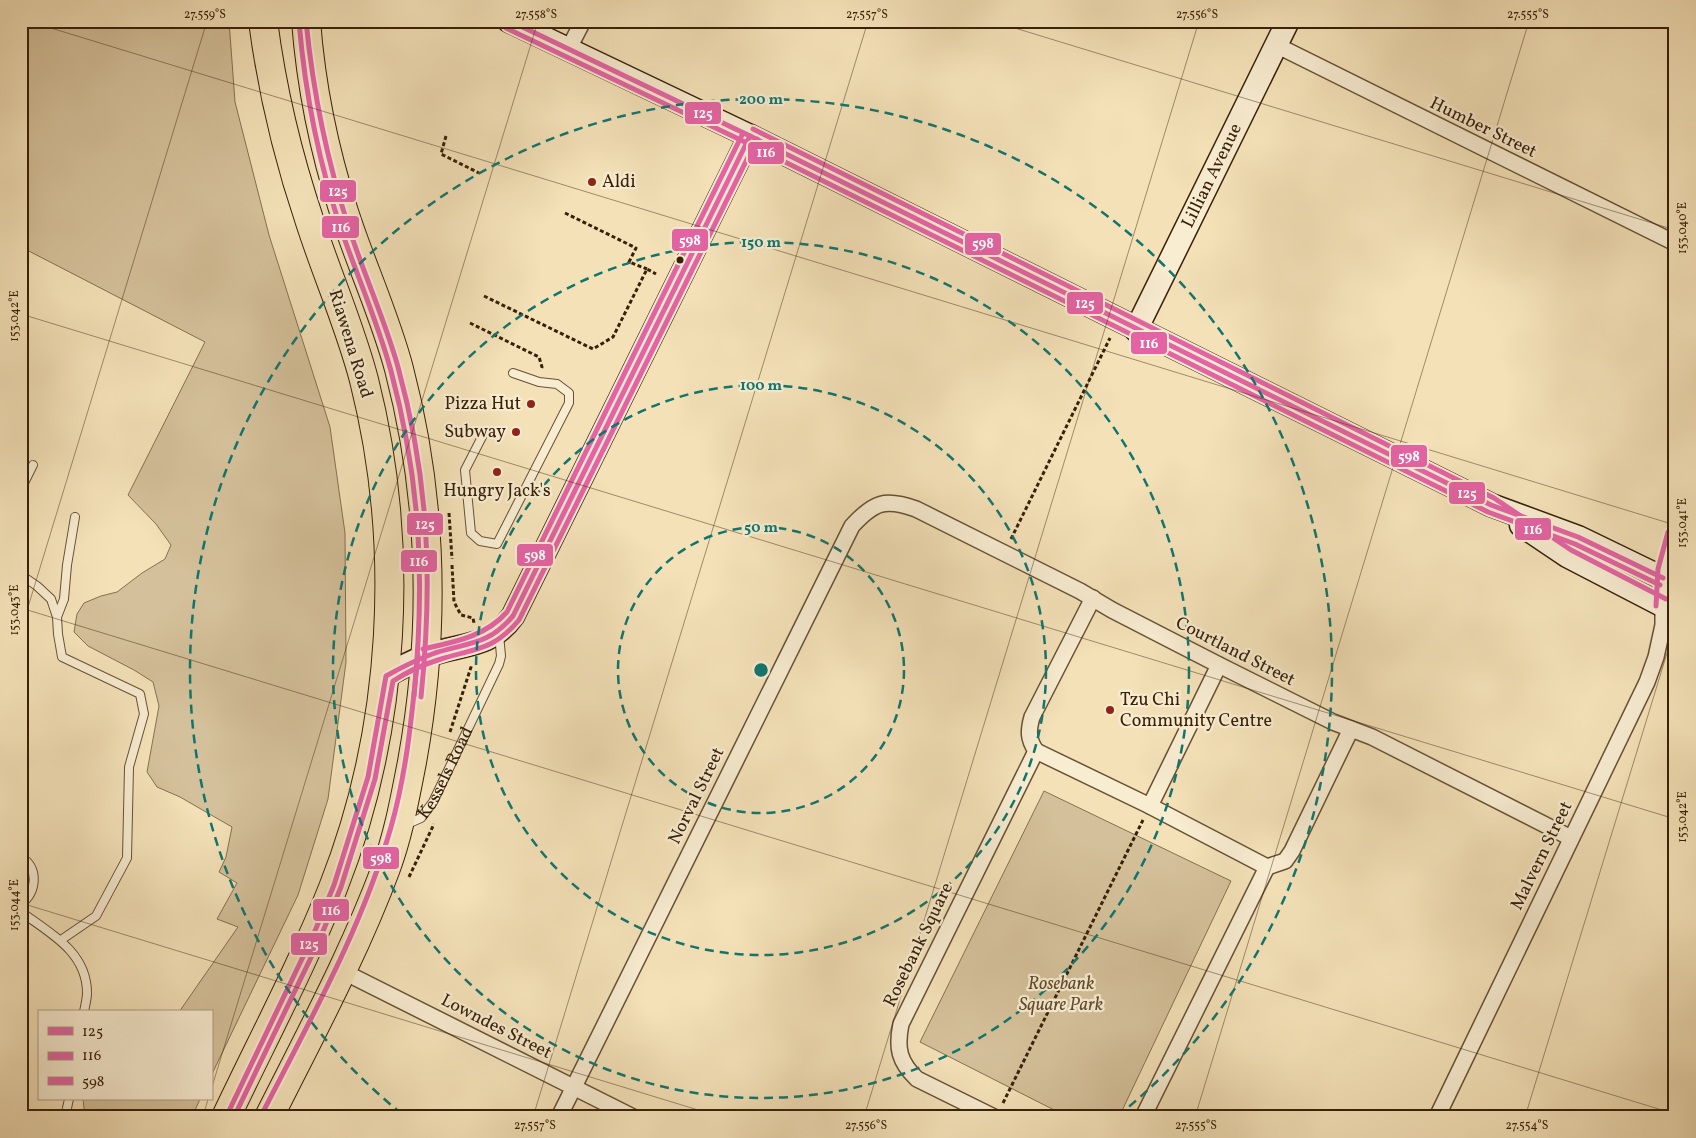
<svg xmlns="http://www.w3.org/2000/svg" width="1696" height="1138" font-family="Vollkorn,serif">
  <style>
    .green { fill: #d4c09a; stroke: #867051 }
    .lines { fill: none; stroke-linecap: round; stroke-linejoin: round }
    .lane-casing { stroke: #675134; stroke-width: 10 }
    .street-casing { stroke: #675134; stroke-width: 18 }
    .secondary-casing { stroke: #382108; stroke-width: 25 }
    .highway-casing { stroke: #382108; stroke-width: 30 }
    .path { stroke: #382108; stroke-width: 3; stroke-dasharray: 4 2.5; stroke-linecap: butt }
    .lane { stroke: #f8ecd1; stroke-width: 8 }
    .street { stroke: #f8ecd1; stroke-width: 15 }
    .secondary { stroke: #f8ecd1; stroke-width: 22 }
    .highway { stroke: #f4e1b8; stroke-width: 28 }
    .bus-1-casing { stroke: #f8ecd1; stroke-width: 9 }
    .bus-2-casing { stroke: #f8ecd1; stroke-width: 9 }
    .bus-3-casing { stroke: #f8ecd1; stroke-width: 9 }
    .bus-1 { stroke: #e463a4; stroke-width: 5 }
    .bus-2 { stroke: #e463a4; stroke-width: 5 }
    .bus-3 { stroke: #e463a4; stroke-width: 5 }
    .ticks { fill: none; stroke: #382108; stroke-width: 1; stroke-opacity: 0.45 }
    .ring { fill: none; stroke: #0f766e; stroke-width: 2.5; stroke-dasharray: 9 6 }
    .poi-dot { fill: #8f2418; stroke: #f8ecd1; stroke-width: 2 }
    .bus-dot { fill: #382108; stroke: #f8ecd1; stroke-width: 2 }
    .labels { text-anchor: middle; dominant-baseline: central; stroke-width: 4.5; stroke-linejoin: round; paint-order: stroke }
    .street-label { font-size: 18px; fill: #382108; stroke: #f8ecd1 }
    .poi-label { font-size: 18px; fill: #382108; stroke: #f8ecd1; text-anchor: start }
    .park-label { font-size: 18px; font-style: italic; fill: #5f492c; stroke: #f8ecd1 }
    .centre { fill: #0f766e; stroke: #f8ecd1; stroke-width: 2.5 }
    .ring-label { font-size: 15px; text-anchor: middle; font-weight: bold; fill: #0f766e; stroke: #f8ecd1; stroke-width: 4.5; stroke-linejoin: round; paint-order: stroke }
    .line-badge { stroke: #f8ecd1; stroke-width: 2 }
    .badge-label { font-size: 14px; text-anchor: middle; font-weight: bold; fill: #fff }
    .neatline { fill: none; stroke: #382108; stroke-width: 2 }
    .ticks-label { font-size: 12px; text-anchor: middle; fill: #382108 }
  </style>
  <rect width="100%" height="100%" fill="#f4e1b8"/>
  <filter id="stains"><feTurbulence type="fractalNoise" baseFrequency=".004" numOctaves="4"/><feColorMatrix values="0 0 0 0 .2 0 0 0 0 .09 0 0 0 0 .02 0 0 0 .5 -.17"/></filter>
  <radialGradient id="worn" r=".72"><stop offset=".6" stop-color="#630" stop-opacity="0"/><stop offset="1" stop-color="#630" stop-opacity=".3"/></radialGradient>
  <g class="green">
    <path d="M21 21H229L235 102 269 235 330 427 345 533 346 662 328 799 298 895 211 1076V1012H179L238 927 217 919 237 883 219 872 226 857 232 827 180 797 157 787 147 772 159 706 153 682 134 670 88 646 74 632 77 614 84 603 101 596 117 592 142 573 165 559 171 545 156 524 128 495 205 342 23 248 21 252Z"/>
    <path d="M1044 791 1231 881 1119 1117H1068L920 1042Z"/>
    <path d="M83 1099H200L192 1117H85Z"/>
  </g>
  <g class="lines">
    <g class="lane-casing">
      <g id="lane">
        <path d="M485 431 465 470 471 533 480 541 497 544 569 403V393L557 384 539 382 513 373"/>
        <path d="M21 489 33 465"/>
        <path d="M21 575 37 586 51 599 57 617 58 634 62 657 140 694 144 714 129 767 127 858 96 916 61 940"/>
        <path d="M57 617 64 599 67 565 75 517"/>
        <path id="s1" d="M405 825 421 818 433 802 499 664 501 656 499 634"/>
        <path d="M21 857C39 868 37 892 21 904"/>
        <path d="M21 912C50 933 87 952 87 993 87 999 85 1006 84 1012"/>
        <path d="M65 1117 69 1099"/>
      </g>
    </g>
    <g class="street-casing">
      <g id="street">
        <path d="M1276 45 1675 243"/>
        <path d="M568 50 583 21"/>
        <path d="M1036 751C1028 739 1028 731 1032 717L1093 598"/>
        <path d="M1150 806 1219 665"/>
        <path d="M1267 867 1285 861 1292 851 1351 729"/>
        <path d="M342 971 633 1117"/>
        <path d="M559 1117 852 526C874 502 885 498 916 509L1080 591 1112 610 1219 665 1333 722 1372 737 1571 838"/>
        <path d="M994 1117 917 1079C899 1062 896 1048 901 1024L1036 751 1150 806 1267 867 1143 1117"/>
        <path d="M1437 1117 1647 682 1656 657 1663 625V578L1669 551 1675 535"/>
      </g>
    </g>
    <g class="secondary-casing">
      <g id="secondary">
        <path d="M509 21 750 136 1491 505 1578 537 1675 584"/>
        <path id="s2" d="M1136 330 1288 21"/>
        <path d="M1521 525 1567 556 1675 612"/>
        <path d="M386 676C398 669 411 662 424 657 459 642 488 651 513 616L750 136"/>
      </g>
    </g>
    <g class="highway-casing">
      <g id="highway">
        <path d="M226 1117C262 1041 302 966 333 888 396 729 406 546 364 380 350 326 327 275 310 222 288 157 272 90 263 21"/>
        <path d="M269 1117C310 1035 354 954 386 868 399 833 405 797 412 762 436 630 433 499 399 369 385 316 361 265 344 212 324 150 311 86 306 21"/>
      </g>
    </g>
    <g class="path">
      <path d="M446 136 441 154 479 173"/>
      <path d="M565 213 636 248 629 262 647 269"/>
      <path d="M484 296 593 349 613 337 647 269 656 274"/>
      <path d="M470 323 539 357 542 367 541 370"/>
      <path d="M449 513 452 559"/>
      <path d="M1011 539 1110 338"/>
      <path d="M452 565 454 602 461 615 473 618 474 623"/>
      <path d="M450 732 472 664"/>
      <path d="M409 877 434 824"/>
      <path d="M1003 1103 1143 820"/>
    </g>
    <use href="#lane" class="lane"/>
    <use href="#street" class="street"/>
    <use href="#secondary" class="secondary"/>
    <use href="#highway" class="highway"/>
    <g class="bus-1-casing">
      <g id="bus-1">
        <path d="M306 21C313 92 327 161 349 228 364 275 385 320 398 367 429 481 433 580 421 697"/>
        <path d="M510 21 750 136 1491 505 1578 537 1663 578"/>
        <path d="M226 1117 312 938 334 885 368 777 386 676C402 667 418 659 435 653 469 642 487 646 513 616L750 136"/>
      </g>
    </g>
    <g class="bus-2-casing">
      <g id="bus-2">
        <path d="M299 22C305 93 319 164 342 232 358 278 378 323 391 371 421 484 425 581 414 696"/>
        <path d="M506 28 747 143 1488 512 1575 544 1660 585"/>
        <path d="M234 1117 319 941 341 887 375 779 393 681C407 672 422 665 438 660 474 648 492 652 519 620L757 139"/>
      </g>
    </g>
    <g class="bus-3-casing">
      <g id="bus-3">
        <path d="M753 129 1494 498 1571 550 1666 599"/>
        <path d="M1656 606 1658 569 1668 532"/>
        <path d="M423 649C454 642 485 637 507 612L743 133"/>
        <path d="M262 1114C310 1020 362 928 391 827 407 771 412 713 418 655"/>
      </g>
    </g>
    <use href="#bus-1" class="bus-1"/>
    <use href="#bus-2" class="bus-2"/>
    <use href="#bus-3" class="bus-3"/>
  </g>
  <path class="ticks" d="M28 21 1675 525M992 21 1675 230M21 314 1675 819M21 608 1675 1114M21 630 207 21M21 903 721 1117M211 1090 538 21M203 1117 208 1099M533 1117 868 21M864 1117 1199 21M1195 1117 1529 21M1525 1117 1675 627"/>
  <g class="ring">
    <circle cx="761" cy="670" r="143"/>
    <circle cx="761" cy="670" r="285"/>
    <circle cx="761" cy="670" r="428"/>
    <path d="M402 1114A571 571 0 1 1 1120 1114"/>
  </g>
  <g class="poi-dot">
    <circle cx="592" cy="182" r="5"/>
    <circle cx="531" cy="404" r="5"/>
    <circle cx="516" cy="432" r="5"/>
    <circle cx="497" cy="472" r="5"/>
    <circle cx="1110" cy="710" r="5"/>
  </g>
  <circle class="bus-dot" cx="680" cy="260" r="4.5"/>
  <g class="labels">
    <g class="street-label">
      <text transform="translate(1483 128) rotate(26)">Humber Street</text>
      <text stroke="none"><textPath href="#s2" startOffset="172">Lillian Avenue</textPath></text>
      <text transform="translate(350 344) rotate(73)">Riawena Road</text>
      <text transform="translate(1235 652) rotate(27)">Courtland Street</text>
      <text stroke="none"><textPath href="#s1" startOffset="69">Kessels Road</textPath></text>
      <text transform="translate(697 796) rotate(-64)">Norval Street</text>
      <text transform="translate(1542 856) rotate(-64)">Malvern Street</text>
      <text transform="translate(919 945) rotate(-64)">Rosebank Square</text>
      <text transform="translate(496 1027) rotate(27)">Lowndes Street</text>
    </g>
    <g class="poi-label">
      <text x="602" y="182">Aldi</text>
      <text x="521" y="404" text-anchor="end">Pizza Hut</text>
      <text x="506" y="432" text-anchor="end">Subway</text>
      <text x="497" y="491" text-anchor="middle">Hungry Jack's</text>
      <text x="1120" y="700">Tzu Chi<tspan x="1120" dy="21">Community Centre</tspan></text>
    </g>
    <g class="park-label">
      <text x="1061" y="984">Rosebank<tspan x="1061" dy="21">Square Park</tspan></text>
    </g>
  </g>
  <circle cx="761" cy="670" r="8" class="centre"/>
  <g class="ring-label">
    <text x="761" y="104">200 m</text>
    <text x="761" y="247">150 m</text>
    <text x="761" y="390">100 m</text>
    <text x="761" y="532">50 m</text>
  </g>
  <g class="line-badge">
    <rect x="684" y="101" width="38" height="24" rx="5" fill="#e463a4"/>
    <rect x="747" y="141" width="38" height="24" rx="5" fill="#e463a4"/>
    <rect x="319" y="179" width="38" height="24" rx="5" fill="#e463a4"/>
    <rect x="321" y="215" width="39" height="24" rx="5" fill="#e463a4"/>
    <rect x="671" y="228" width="38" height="24" rx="5" fill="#e463a4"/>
    <rect x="964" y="232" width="38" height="24" rx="5" fill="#e463a4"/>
    <rect x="1066" y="291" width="38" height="24" rx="5" fill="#e463a4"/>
    <rect x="1130" y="331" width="38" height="24" rx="5" fill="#e463a4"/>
    <rect x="1390" y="444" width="38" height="24" rx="5" fill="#e463a4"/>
    <rect x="1448" y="481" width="38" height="24" rx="5" fill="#e463a4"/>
    <rect x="406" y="512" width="38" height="24" rx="5" fill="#e463a4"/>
    <rect x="1514" y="517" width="38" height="24" rx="5" fill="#e463a4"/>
    <rect x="516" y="543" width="38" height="24" rx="5" fill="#e463a4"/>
    <rect x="400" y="549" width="38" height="24" rx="5" fill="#e463a4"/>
    <rect x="362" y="846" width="38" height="24" rx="5" fill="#e463a4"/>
    <rect x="312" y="898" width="38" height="24" rx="5" fill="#e463a4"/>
    <rect x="290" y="932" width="38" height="24" rx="5" fill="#e463a4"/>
  </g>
  <g class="badge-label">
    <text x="703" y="118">125</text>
    <text x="766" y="157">116</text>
    <text x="338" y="196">125</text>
    <text x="341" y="232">116</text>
    <text x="690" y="245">598</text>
    <text x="983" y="248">598</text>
    <text x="1085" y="308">125</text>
    <text x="1149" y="348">116</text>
    <text x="1409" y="461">598</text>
    <text x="1467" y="498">125</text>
    <text x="425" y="529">125</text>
    <text x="1533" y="534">116</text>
    <text x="535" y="560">598</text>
    <text x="419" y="566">116</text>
    <text x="381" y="863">598</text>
    <text x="331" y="915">116</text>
    <text x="309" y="949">125</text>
  </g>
  <rect width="1696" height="1138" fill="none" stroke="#f4e1b8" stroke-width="55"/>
  <rect x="38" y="1010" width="175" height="90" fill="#f8ecd1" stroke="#ab9b81"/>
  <rect x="48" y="1027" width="25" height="8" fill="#e463a4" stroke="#ab9b81"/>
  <text x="82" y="1036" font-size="15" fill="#382108">125</text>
  <rect x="48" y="1052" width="25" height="8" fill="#e463a4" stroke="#ab9b81"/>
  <text x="82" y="1060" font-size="15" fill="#382108">116</text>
  <rect x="48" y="1077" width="25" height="8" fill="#e463a4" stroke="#ab9b81"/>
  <text x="82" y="1086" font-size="15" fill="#382108">598</text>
  <rect x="28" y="28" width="1640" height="1082" class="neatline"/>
  <g class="ticks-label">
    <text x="205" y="18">27.559°S</text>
    <text x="536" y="18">27.558°S</text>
    <text x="867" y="18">27.557°S</text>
    <text x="1197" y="18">27.556°S</text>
    <text x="1528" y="18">27.555°S</text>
    <text transform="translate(1682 228) rotate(-90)" y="4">153.040°E</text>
    <text transform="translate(14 316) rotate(-90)" y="4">153.042°E</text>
    <text transform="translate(1682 523) rotate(-90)" y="4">153.041°E</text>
    <text transform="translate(14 610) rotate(-90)" y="4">153.043°E</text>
    <text transform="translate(1682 817) rotate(-90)" y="4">153.042°E</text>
    <text transform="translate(14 905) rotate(-90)" y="4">153.044°E</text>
    <text x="535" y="1129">27.557°S</text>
    <text x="866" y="1129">27.556°S</text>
    <text x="1196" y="1129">27.555°S</text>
    <text x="1527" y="1129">27.554°S</text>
  </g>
  <rect width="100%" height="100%" filter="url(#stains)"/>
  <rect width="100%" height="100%" fill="url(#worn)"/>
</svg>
